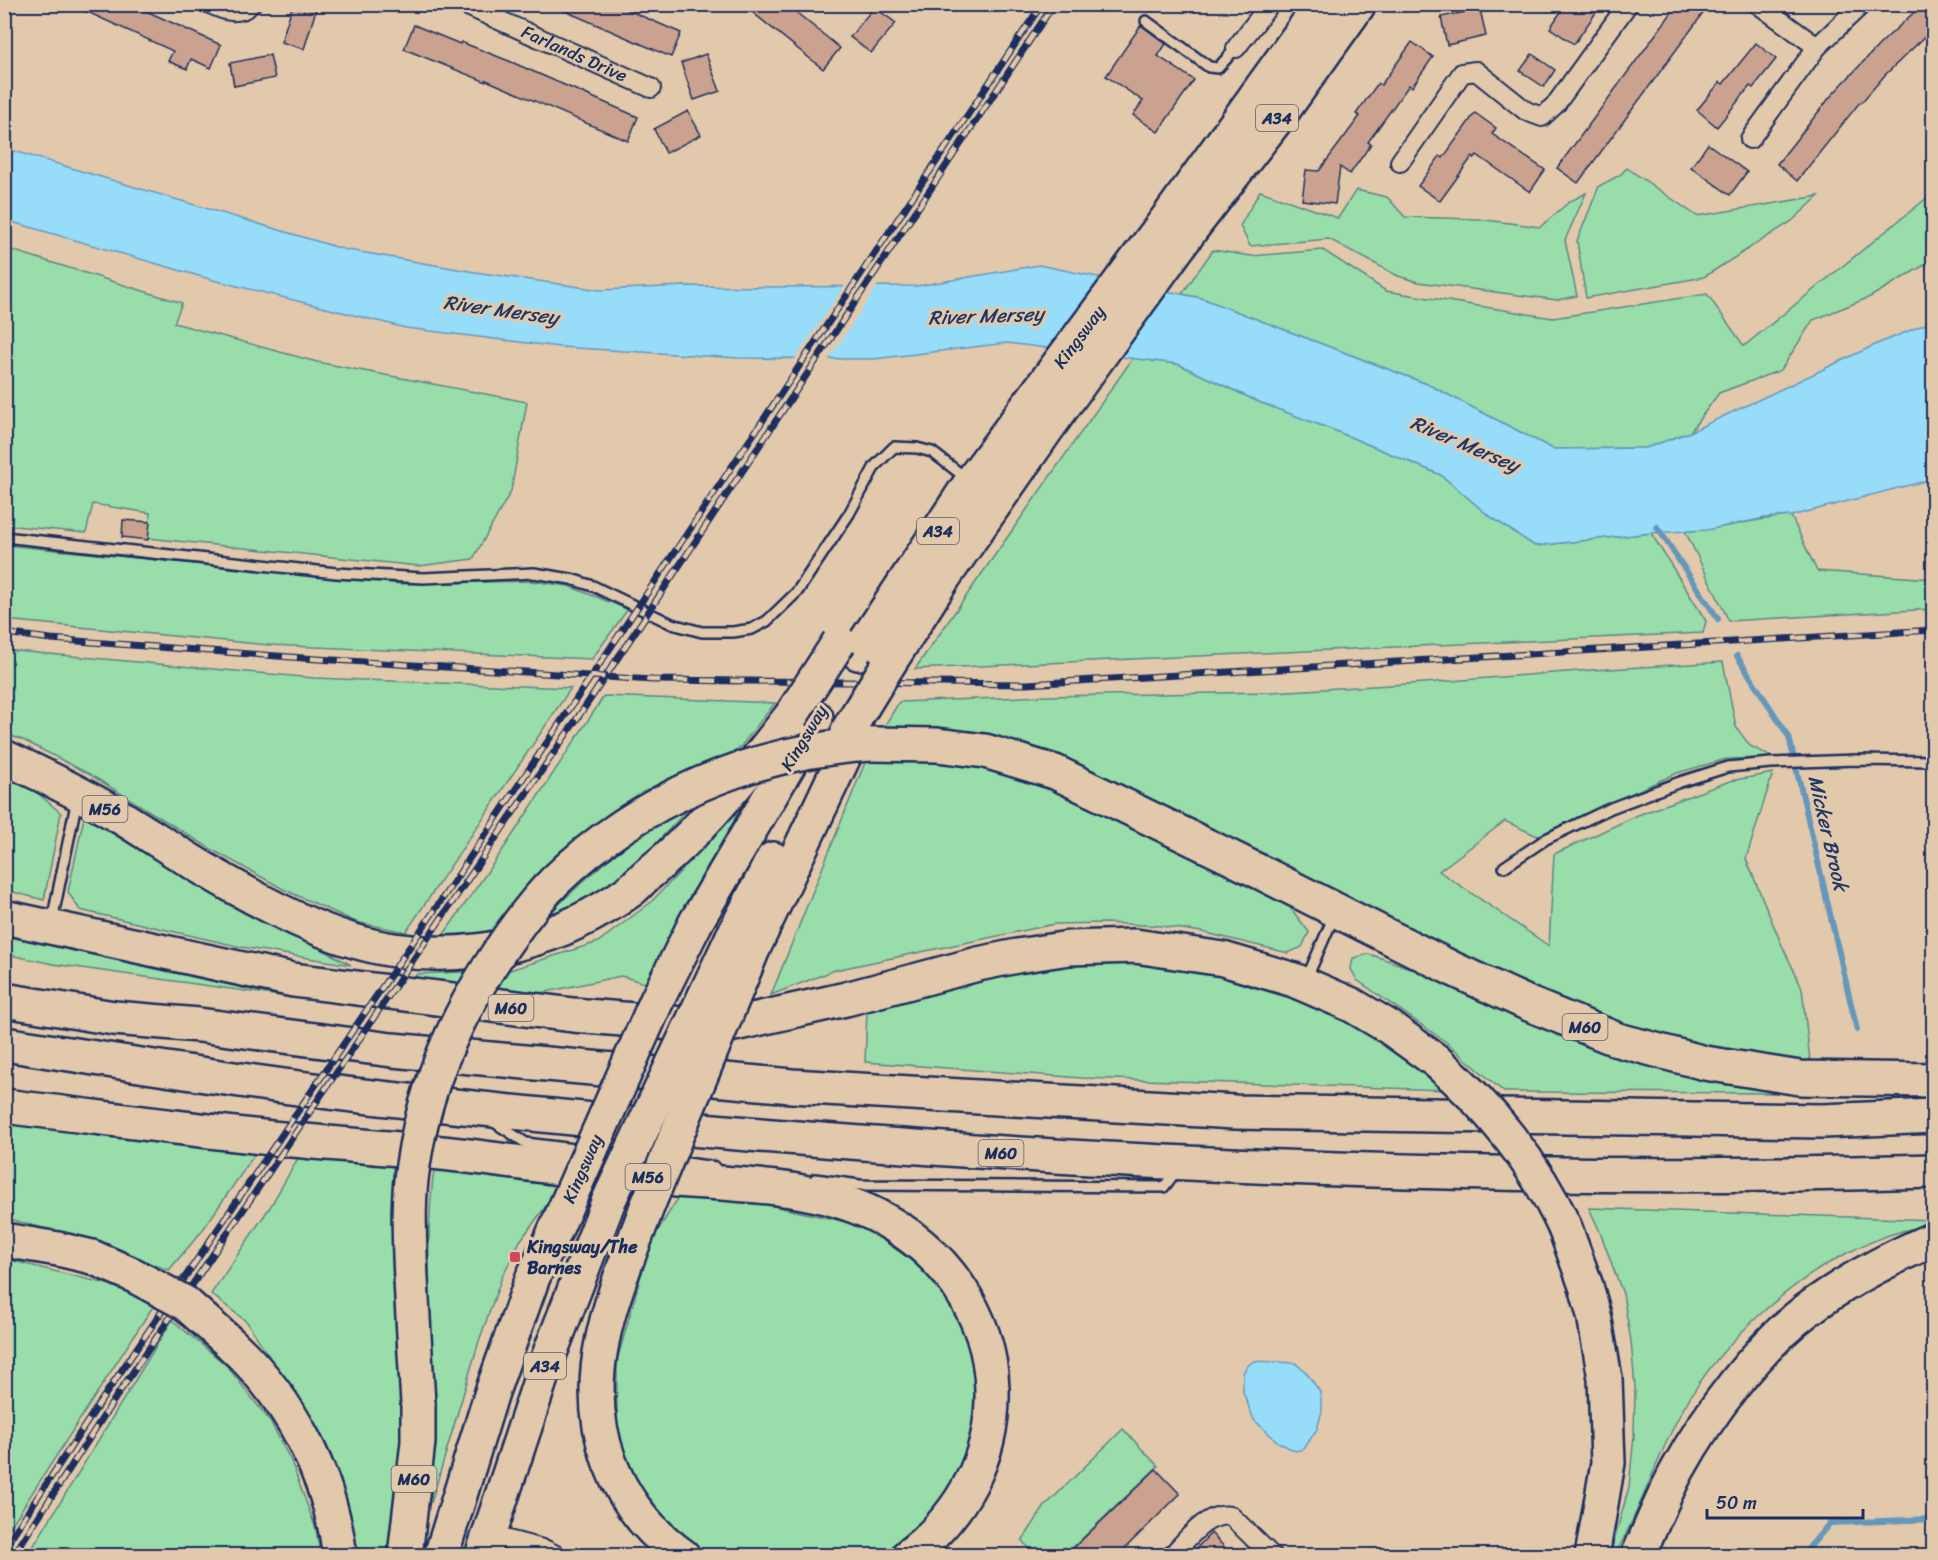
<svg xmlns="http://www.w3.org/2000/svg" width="1938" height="1560" font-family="Sriracha,sans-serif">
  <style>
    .green { fill: #98ddaa; stroke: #5a8684; stroke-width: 1.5 }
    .water { fill: #97dcf9; stroke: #6597bb; stroke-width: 1.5 }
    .pier { fill: #e3c9ab }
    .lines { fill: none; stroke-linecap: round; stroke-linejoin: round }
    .stream { stroke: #6597bb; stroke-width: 6 }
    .building { fill: #caa28f; stroke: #1b2f5e; stroke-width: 1.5 }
    .lane-casing { stroke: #1b2f5e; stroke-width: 14 }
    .street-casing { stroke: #1b2f5e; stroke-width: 22 }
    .highway-casing { stroke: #1b2f5e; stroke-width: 38 }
    .lane { stroke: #e3c9ab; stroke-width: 9 }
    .street { stroke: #e3c9ab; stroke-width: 18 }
    .highway { stroke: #e3c9ab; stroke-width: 33 }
    .rail-casing { stroke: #1b2f5e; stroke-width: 7 }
    .rail { stroke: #e3c9ab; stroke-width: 4.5; stroke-dasharray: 14; stroke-linecap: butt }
    .highway-bridge-casing { stroke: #1b2f5e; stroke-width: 38; stroke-linecap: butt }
    .highway-bridge { stroke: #e3c9ab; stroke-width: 33 }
    .poi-dot { fill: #d1495b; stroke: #e3c9ab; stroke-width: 2 }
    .labels { text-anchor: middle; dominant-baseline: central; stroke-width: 6; stroke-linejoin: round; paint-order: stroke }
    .shield { fill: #e3c9ab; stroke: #575d75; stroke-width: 1.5 }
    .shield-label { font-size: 16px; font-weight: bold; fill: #1b2f5e }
    .street-label { font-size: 18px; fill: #1b2f5e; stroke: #e3c9ab }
    .poi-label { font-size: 18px; font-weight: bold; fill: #1b2f5e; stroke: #e3c9ab; text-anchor: start }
    .water-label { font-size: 20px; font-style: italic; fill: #213866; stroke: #e3c9ab }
  </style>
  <rect width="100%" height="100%" fill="#e3c9ab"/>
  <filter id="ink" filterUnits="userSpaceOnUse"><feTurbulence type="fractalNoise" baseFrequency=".0167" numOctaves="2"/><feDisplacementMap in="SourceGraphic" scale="12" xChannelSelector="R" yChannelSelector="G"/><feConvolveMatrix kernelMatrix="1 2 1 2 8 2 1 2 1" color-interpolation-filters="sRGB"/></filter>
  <g filter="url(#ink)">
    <g class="green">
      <path d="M1627 168 1697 216 1819 196 1792 221 1704 277 1586 298 1577 241 1599 186 1620 175Z"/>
      <path d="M1356 190 1387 197 1405 217 1478 219 1540 227 1569 202 1586 193 1565 240 1577 296 1557 300 1418 282 1398 276 1329 239 1250 246 1240 226 1260 191 1338 218Z"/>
      <path d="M1933 193V260L1870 297 1813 320 1781 370 1719 393 1690 432 1646 448 1553 449 1427 384 1201 298 1182 294 1213 250 1251 256 1323 250 1386 291 1553 318 1707 294 1744 346Z"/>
      <path d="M5 248 182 303 174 323 317 362 527 402 511 491 473 559 419 566 148 538 150 513 93 504 86 533 5 525Z"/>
      <path d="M1133 358 1178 364 1259 402 1336 431 1441 475 1488 515 1535 546 1651 533 1706 621 1703 633 915 669Z"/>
      <path d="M1791 516 1817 571 1933 579V609L1729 621 1685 531C1721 530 1755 518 1791 516Z"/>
      <path d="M5 545 401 584 531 581 568 586 628 609 592 659 269 645 5 620Z"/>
      <path d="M5 650 314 678 571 688 406 932 356 922 285 890 211 849 89 774 23 740 5 734Z"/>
      <path d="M1723 662 1736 727 1750 746 1774 758 1726 759 1677 773 1537 836 1505 821 1439 871 1549 946 1554 854 1638 815 1730 781 1773 773 1746 859 1781 943 1802 988 1810 1061 1776 1059 1680 1041 1610 1021 1531 993 1084 768C1071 762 1057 755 1042 750 991 732 938 726 884 727L899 702 1048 696 1272 692 1424 683 1592 670Z"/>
      <path d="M604 696 775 703 738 750 671 779 635 800 495 929 468 937H442L506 845Z"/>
      <path d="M907 758 950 762 990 770 1068 796 1226 871 1289 906 1309 932 1302 947 1288 953 1202 932 1161 926 1105 923 1055 924 835 970 771 995 866 760Z"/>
      <path d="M5 774 35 791 61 813 44 900 5 890Z"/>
      <path d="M746 787 729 835 648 984 621 976 541 993 414 978 417 974 510 970 598 942 650 903 680 872 720 823Z"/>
      <path d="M692 805 645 855 601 893 543 921C587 874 634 834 692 805Z"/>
      <path d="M86 808 190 882 259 915 351 965 241 947 80 910 68 892Z"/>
      <path d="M4 926 287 997 53 964 5 954Z"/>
      <path d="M1369 954 1419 971 1529 1022 1795 1093 1504 1092 1446 1042 1357 980 1351 969 1353 958Z"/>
      <path d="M1101 961 1172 963 1297 993 1384 1039 1446 1090 1082 1078 865 1062 867 1010C944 989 1021 968 1101 961Z"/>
      <path d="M5 1119 257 1151 202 1231 169 1270 62 1233 5 1218Z"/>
      <path d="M301 1153 393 1162V1172L398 1207 402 1329V1476L388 1555H354L297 1400 247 1322 211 1294 270 1207Z"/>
      <path d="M435 1163 561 1176 549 1202 520 1241 502 1277 479 1341 431 1503C435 1448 433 1393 431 1337 429 1279 426 1221 435 1163Z"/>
      <path d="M678 1198 754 1202 861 1225 932 1275 977 1351 979 1414 957 1487 922 1528 882 1555H716L697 1547 675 1529 649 1498 638 1482 628 1462 617 1431V1361L650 1243Z"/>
      <path d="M1589 1208 1933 1220V1223C1916 1228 1898 1231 1881 1238 1803 1267 1722 1338 1682 1411 1656 1458 1641 1509 1615 1555H1610L1629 1487 1634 1435 1635 1387 1631 1341 1623 1294 1600 1232Z"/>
      <path d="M5 1259 131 1290 154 1305 5 1535Z"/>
      <path d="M172 1320 227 1366 270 1421 291 1461 316 1529 320 1555H28Z"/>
      <path d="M1123 1429 1158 1466 1065 1555H1036L1022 1541 1045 1506Z"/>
    </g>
    <g class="water">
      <path d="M4 148 343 249 475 272 601 290 685 286 773 287 917 286 1039 265 1201 298 1427 384 1553 449 1646 448 1690 432 1879 343 1933 321V479L1791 516 1765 518 1707 530 1651 533 1535 546 1488 515 1441 475 1336 431 1259 402 1178 364 1007 343 874 359 738 358 560 347 406 328 213 280 5 220Z"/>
      <path d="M1254 1361 1295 1363 1306 1372 1320 1392 1322 1411 1317 1429 1304 1449 1295 1451 1278 1442 1254 1420 1243 1392V1373L1247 1366Z"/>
    </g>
    <path class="pier" d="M879 283 827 362H793L846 284Z"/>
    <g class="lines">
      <g class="stream">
        <path d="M1657 527 1718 619"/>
        <path d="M1737 656 1789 737 1857 1030"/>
        <path d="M1802 1556 1830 1523 1934 1519"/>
      </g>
    </g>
    <g class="building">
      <path d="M70 4H131L221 45 211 68 191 59 187 69 168 61 173 51Z"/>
      <path d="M293 4H300L316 10 304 49 281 42Z"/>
      <path d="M549 4H614L681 33 671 57Z"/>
      <path d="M742 4H786L840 48 823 69Z"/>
      <path d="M1566 4H1602L1574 44 1550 28Z"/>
      <path d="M1678 4H1710L1578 183 1557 168Z"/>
      <path d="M1923 4H1934V28L1885 75 1861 103 1860 102 1797 181 1777 164 1831 96 1881 43Z"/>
      <path d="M874 7 896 23 871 53 850 37Z"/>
      <path d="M1480 9 1486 36 1447 45 1441 17Z"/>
      <path d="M414 25 460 44 461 42 509 61 638 117 628 141 486 80V82L404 49Z"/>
      <path d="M1141 25 1166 44 1158 56 1194 80 1158 132 1133 115 1143 101 1106 76Z"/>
      <path d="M1412 42 1433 57 1412 87 1409 85 1368 142 1371 144 1350 174 1340 167 1335 204 1302 200 1306 170 1319 171 1360 116 1356 114 1378 83 1381 85Z"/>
      <path d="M1756 43 1776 59 1753 88 1750 86 1717 127 1697 110 1720 82 1723 84Z"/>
      <path d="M706 54 720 91 694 100 681 63Z"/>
      <path d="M1532 54 1555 70 1544 87 1520 71Z"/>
      <path d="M270 55 275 78 234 86 230 63Z"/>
      <path d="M688 111 701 135 666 153 654 129Z"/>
      <path d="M1475 113 1496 128 1492 134 1545 170 1530 192 1477 155 1474 159 1472 157 1440 201 1418 186 1440 156 1443 158Z"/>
      <path d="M1708 144 1747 172 1730 195 1691 167Z"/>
      <path d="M123 520 150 522 148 540 122 537Z"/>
      <path d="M1156 1469 1180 1494 1117 1556H1065Z"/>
      <path d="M1211 1533 1233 1556H1189Z"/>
    </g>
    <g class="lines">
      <g class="lane-casing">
        <g id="lane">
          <path d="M1146 21 1209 67 1218 68 1236 48"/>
          <path d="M4 537 336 573 423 578 534 573 571 579 593 586 672 624 702 632H733L752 629 767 621 797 592 849 514 875 466 894 447 917 448 932 452 966 478"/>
          <path d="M1504 867 1546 839 1611 808 1680 782 1728 767 1771 763 1856 760 1934 761"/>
          <path d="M52 921 77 799"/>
          <path d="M1306 980 1334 916"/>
          <path d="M494 1122 526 1143 623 1155"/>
          <path d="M673 1161 715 1167"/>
          <path d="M815 1179 860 1185 1164 1187 1177 1170"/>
        </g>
      </g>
      <g class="street-casing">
        <g id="street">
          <path d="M210 4C225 11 239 16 251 4"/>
          <path id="s1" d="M463 4 651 88"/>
          <path d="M1758 4 1817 47"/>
          <path d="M1236 48 1270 4"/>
          <path d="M1750 139 1817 47 1862 4"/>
          <path d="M1400 162 1462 73 1476 71 1526 111 1542 117 1556 104 1628 4"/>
          <path d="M489 1535 546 1550 558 1556"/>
          <path d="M1171 1556C1187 1540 1207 1511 1231 1516L1272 1556"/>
        </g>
      </g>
      <g class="highway-casing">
        <g id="highway">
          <path id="s2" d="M858 653 971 482 1170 215 1322 4"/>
          <path d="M886 668 944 577 1046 430 1192 228 1282 112 1359 4"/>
          <path d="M871 744 937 745 985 751 1055 772 1234 859 1453 969 1529 1004 1618 1040 1705 1063 1800 1078 1934 1080"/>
          <path d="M4 757C45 776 86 796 124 819 161 842 197 866 235 887 283 914 339 942 394 950 478 962 563 940 631 890 637 885 642 879 648 874 701 832 749 770 791 716"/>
          <path d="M4 917 293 980 573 1015 721 1027 846 999 978 964 1017 956 1069 948 1135 946 1223 959 1294 980 1352 1005 1389 1027 1435 1060"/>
          <path d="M696 922 816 718"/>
          <path d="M732 938 773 859"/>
          <path d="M753 949 856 731"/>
          <path d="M4 1000 114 1018 199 1025 392 1050 792 1086 1235 1112 1823 1121 1934 1116"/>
          <path d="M4 1044C129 1063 254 1084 380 1098 896 1155 1415 1186 1934 1171"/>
          <path d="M4 1106C97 1117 190 1130 282 1139 332 1144 382 1147 432 1152 475 1156 518 1163 561 1168 600 1171 638 1176 677 1180 743 1185 814 1185 875 1215 942 1248 990 1312 992 1389 994 1457 962 1515 908 1556"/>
          <path d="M647 1207C631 1251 611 1296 602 1342 585 1427 612 1505 683 1556"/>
          <path d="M1565 1228 1586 1286 1594 1315 1605 1378 1608 1463 1592 1556"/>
          <path d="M4 1240 58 1249 92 1257 133 1275"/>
          <path d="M231 1344C290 1398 330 1476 340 1556"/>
          <path d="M405 1556 418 1442V1403"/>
          <path d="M441 1556 492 1392 533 1277 551 1240"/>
          <path d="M482 1556 545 1366 609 1200"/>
          <path d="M1638 1556C1651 1527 1663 1496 1678 1469 1707 1416 1758 1347 1807 1310 1846 1281 1888 1259 1934 1239"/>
        </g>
      </g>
      <use href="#lane" class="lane"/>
      <use href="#street" class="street"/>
      <use href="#highway" class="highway"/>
      <g class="rail-casing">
        <g id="rail">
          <path d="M4 633 51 639 317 659 653 680 1027 684 1934 630"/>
          <path d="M4 1548 107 1392 432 914 1042 4"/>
          <path d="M13 1556 116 1397 591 698 1054 4"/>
        </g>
      </g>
      <use href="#rail" class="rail"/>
      <g class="highway-bridge-casing">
        <g id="highway-bridge">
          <path d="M791 716 839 642"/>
          <path d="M848 730 886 668"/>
          <path d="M1435 1060C1488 1105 1536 1164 1565 1228"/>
          <path d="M609 1200 732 938"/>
          <path d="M647 1207 753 949"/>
          <path id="s3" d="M551 1240 657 1000 696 922"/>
          <path d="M133 1275 185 1303 231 1344"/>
          <path d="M418 1403C415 1354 412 1305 410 1256 409 1226 408 1195 413 1165 423 1095 451 1028 488 969 507 939 529 907 555 881 640 798 753 751 871 744"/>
        </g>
      </g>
      <use href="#highway-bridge" class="highway-bridge"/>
    </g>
  </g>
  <rect class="poi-dot" x="509" y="1251" width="12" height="12" rx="3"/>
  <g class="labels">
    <g class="shield">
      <rect x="1256" y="105" width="42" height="26" rx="4.5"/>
      <rect x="917" y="518" width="42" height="26" rx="4.5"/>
      <rect x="82.5" y="796" width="45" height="26" rx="4.5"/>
      <rect x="488.5" y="995" width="45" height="26" rx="4.5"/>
      <rect x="1562.5" y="1014" width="45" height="26" rx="4.5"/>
      <rect x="978.5" y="1140" width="45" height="26" rx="4.5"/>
      <rect x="625.5" y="1164" width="45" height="26" rx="4.5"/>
      <rect x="524" y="1353" width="42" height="26" rx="4.5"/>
      <rect x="391.5" y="1466" width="45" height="26" rx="4.5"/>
    </g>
    <g class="shield-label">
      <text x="1277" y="118">A34</text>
      <text x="938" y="531">A34</text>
      <text x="105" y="809">M56</text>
      <text x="511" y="1008">M60</text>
      <text x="1585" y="1027">M60</text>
      <text x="1001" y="1153">M60</text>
      <text x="648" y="1177">M56</text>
      <text x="545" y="1366">A34</text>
      <text x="414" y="1479">M60</text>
    </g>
    <g class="street-label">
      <text stroke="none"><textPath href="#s1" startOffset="122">Farlands Drive</textPath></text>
      <text stroke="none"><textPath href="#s2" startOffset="386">Kingsway</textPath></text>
      <text transform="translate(804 738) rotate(-59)">Kingsway</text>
      <text stroke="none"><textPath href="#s3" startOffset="78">Kingsway</textPath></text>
    </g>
    <g class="poi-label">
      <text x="527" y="1247">Kingsway/The<tspan x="527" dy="21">Barnes</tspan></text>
    </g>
    <g class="water-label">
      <text transform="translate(501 310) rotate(8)">River Mersey</text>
      <text transform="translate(986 316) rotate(-2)">River Mersey</text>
      <text transform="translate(1465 444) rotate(23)">River Mersey</text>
      <text transform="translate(1828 833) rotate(77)">Micker Brook</text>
    </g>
  </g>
  <rect width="1938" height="1560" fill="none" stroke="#e3c9ab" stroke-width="24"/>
  <rect x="12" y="12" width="1914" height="1536" fill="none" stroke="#1b2f5e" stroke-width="2" filter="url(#ink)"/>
  <path d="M1707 1509v9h156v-9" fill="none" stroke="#1b2f5e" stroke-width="3"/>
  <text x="1716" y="1509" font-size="18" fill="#1b2f5e" stroke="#e3c9ab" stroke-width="4.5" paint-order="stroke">50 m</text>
</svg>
